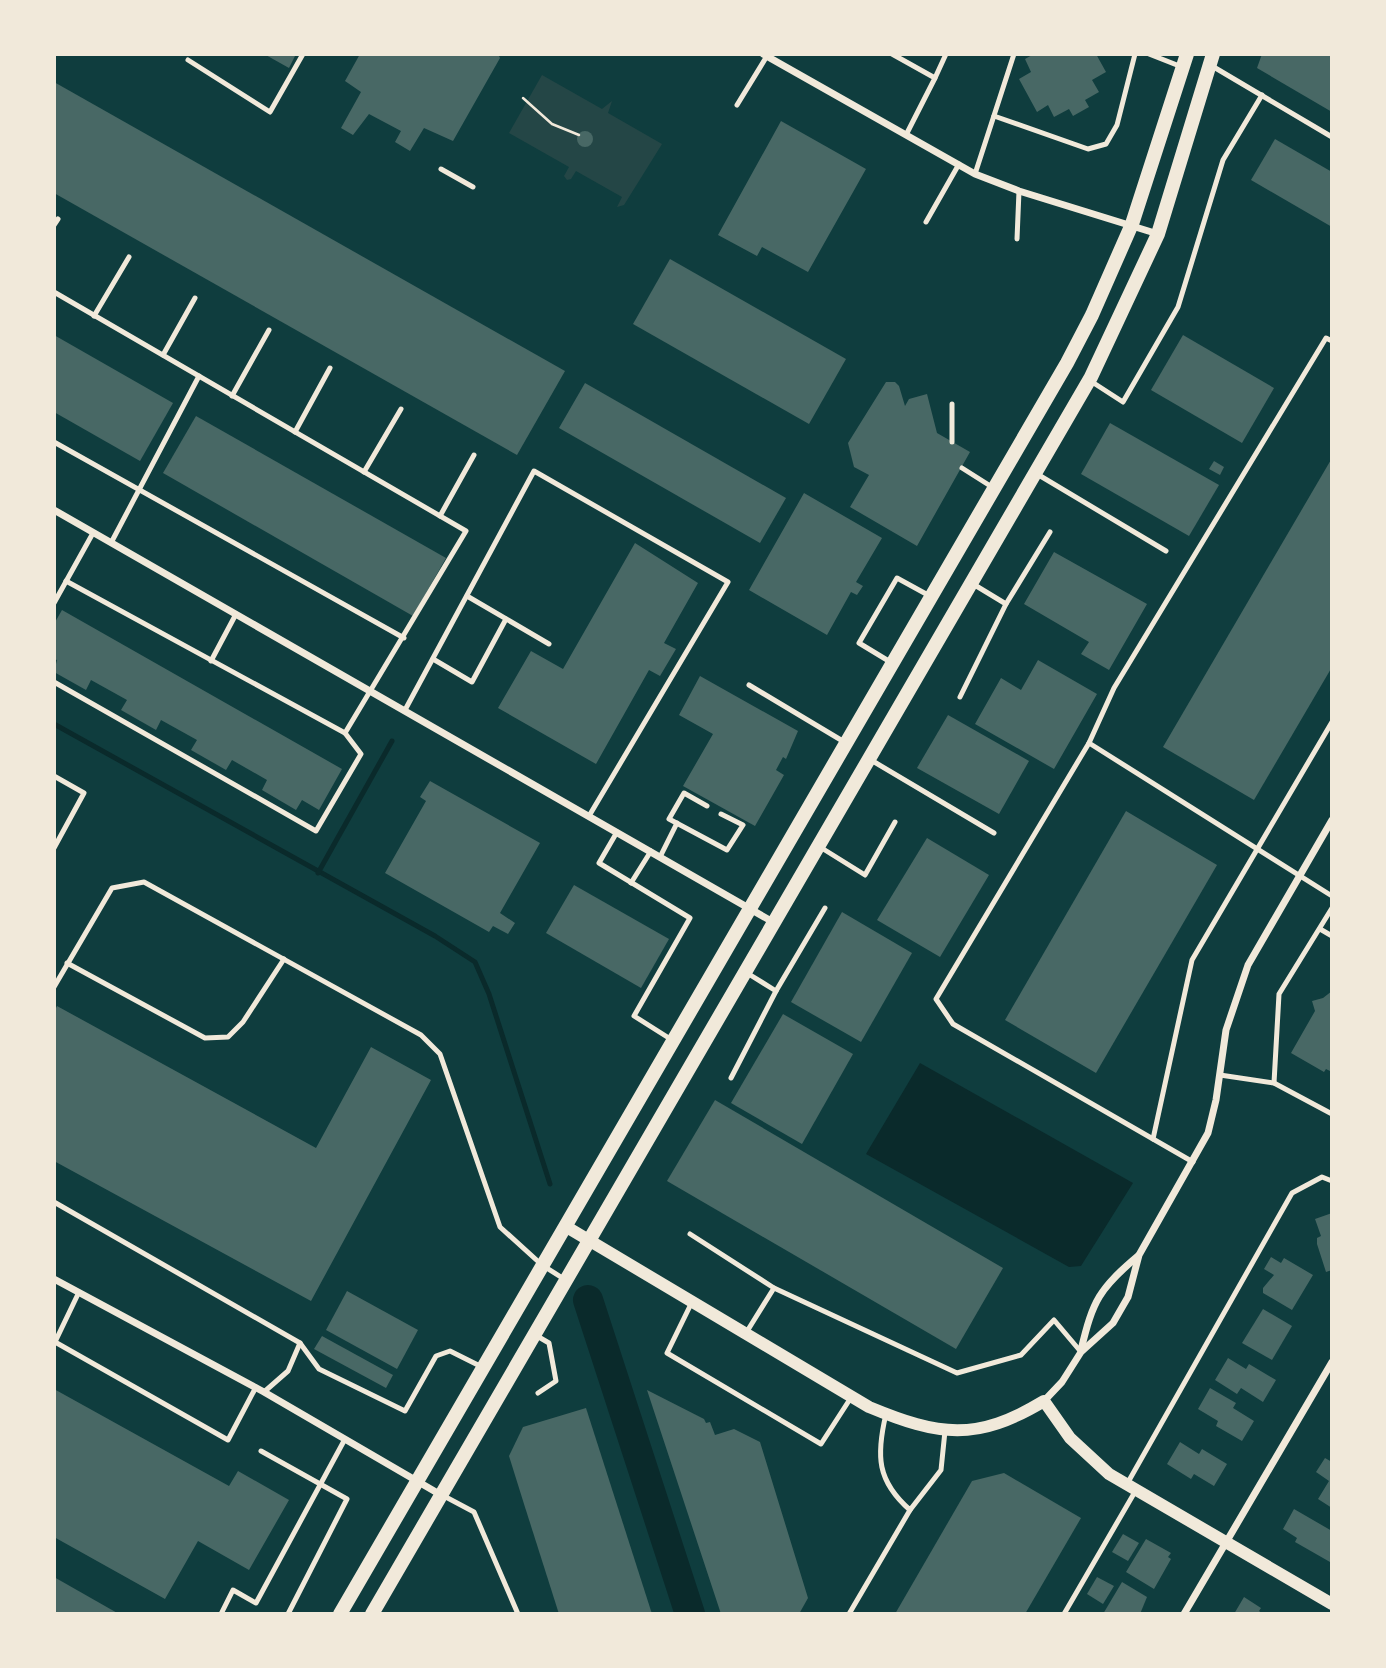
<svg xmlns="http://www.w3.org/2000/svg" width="1386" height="1668" font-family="'Source Serif 4',serif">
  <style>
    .green { fill: #244646 }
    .water { fill: #0a2a2b }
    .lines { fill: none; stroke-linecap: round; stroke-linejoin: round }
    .stream { stroke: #0a2a2b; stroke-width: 5 }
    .river { stroke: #0a2a2b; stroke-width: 30 }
    .building { fill: #486865 }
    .path { stroke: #f1e9da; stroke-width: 2.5 }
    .service { stroke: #f1e9da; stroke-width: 5 }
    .minor { stroke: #f1e9da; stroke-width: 7 }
    .tertiary { stroke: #f1e9da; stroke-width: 12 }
    .secondary { stroke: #f1e9da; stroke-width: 14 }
  </style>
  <rect width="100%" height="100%" fill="#0f3d3e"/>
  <path class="green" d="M542 75 602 109 612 101 608 113 662 144 624 205 617 207 622 197 576 171 571 179 567 180 564 176 569 167 509 133Z"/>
  <path class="water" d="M920 1063 1133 1183 1081 1266 1069 1267 866 1154Z"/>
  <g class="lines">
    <g class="stream">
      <path d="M54 724 435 936 475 962 489 994 550 1184"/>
      <path d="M318 873 392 741"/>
    </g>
    <path class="river" d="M588 1300 690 1614"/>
  </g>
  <g class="building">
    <path d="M264 54H296L289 68Z"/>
    <path d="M360 54H498L500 58 453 141 424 128 410 151 395 142 401 131 369 114 353 135 341 128 361 92 345 81Z"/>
    <path d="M1034 54H1096L1106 72 1092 80 1099 92 1085 100 1089 107 1073 116 1069 109 1054 117 1048 105 1037 112 1019 79 1031 72 1025 59Z"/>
    <path d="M1262 54H1332V112L1257 68Z"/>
    <path d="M54 82 565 371 517 455 54 193Z"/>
    <path d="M781 121 866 169 808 272 762 247 757 256 718 235Z"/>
    <circle cx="585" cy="139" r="8"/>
    <path d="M1275 139 1332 172V227L1251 180Z"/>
    <path d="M670 259 846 359 809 424 633 324Z"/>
    <path d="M54 335 173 403 140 461 54 412Z"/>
    <path d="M1183 335 1274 388 1242 443 1151 390Z"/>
    <path d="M886 382H895L899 386 905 406 909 399 927 394 937 433 970 452 917 546 850 507 869 475 854 467 848 443Z"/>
    <path d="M585 383 786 498 760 543 559 428Z"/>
    <path d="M196 416 446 558 413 616 163 473Z"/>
    <path d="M1110 423 1219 485 1189 536 1081 474Z"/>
    <path d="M1332 458V667L1254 800 1163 747Z"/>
    <path d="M1214 461 1224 467 1220 475 1209 469Z"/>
    <path d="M804 493 882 538 856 582 863 586 857 595 851 592 827 635 749 590Z"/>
    <path d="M635 543 698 583 664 643 676 649 660 676 649 670 596 764 498 708 531 651 563 669Z"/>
    <path d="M1054 552 1147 604 1109 670 1081 654 1089 642 1024 604Z"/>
    <path d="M62 610 342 769 319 810 302 800 296 810 262 790 267 780 232 760 226 770 191 750 197 740 161 720 156 730 121 710 127 700 91 680 86 690 54 672 57 660 54 659V624Z"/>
    <path d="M1038 660 1097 694 1054 769 975 724 1001 678 1021 690Z"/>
    <path d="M700 676 798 731 786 759 783 757 776 770 784 775 755 826 683 786 713 734 679 715Z"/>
    <path d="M948 715 1029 761 999 814 917 768Z"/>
    <path d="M430 781 540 843 500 913 515 923 508 934 493 926 489 932 385 873 426 801 420 797Z"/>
    <path d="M1126 811 1217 865 1096 1073 1005 1020Z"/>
    <path d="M927 838 989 875 940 957 877 920Z"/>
    <path d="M574 885 669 939 641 988 546 933Z"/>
    <path d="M842 912 912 953 861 1042 791 1002Z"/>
    <path d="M1332 991V1072L1326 1069 1324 1072 1291 1053 1315 1011 1312 1001 1323 998Z"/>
    <path d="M57 1006 316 1148 371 1047 431 1080 311 1301 54 1161V1012Z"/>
    <path d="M783 1014 853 1054 802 1144 731 1103Z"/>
    <path d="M715 1100 1003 1268 956 1349 667 1181Z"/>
    <path d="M1332 1213V1270L1326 1272 1317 1244V1238L1321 1236 1315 1219Z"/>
    <path d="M1271 1257 1281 1263 1284 1258 1313 1275 1292 1310 1263 1293V1288L1274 1275 1264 1269Z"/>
    <path d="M347 1291 418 1330 397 1369 326 1330Z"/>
    <path d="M1263 1309 1292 1326 1272 1360 1242 1343Z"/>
    <path d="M322 1336 393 1375 386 1388 314 1349Z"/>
    <path d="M1228 1358 1246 1369 1249 1364 1276 1380 1263 1402 1241 1388 1237 1394 1215 1380Z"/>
    <path d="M1210 1388 1236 1403 1233 1408 1254 1421 1242 1441 1216 1426 1218 1421 1198 1409Z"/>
    <path d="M54 1389 229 1486 238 1471 289 1500 249 1570 198 1541 165 1599 54 1537Z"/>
    <path d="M647 1390 704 1419 706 1423 710 1422 715 1435 734 1429 760 1442 808 1598 799 1614H721Z"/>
    <path d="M586 1408 652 1614H559L524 1504 509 1456 523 1427Z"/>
    <path d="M1180 1442 1199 1454 1202 1449 1227 1464 1214 1486 1194 1474 1191 1479 1167 1464Z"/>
    <path d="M1325 1458 1332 1462V1508L1318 1499 1329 1481 1316 1472Z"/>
    <path d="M1004 1473 1081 1518 1025 1614H895L972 1481Z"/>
    <path d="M1294 1509 1332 1531 1330 1562 1295 1542 1297 1538 1283 1529Z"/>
    <path d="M1123 1534 1139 1543 1128 1561 1112 1552Z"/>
    <path d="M1146 1539 1171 1553 1168 1557 1171 1559 1154 1589 1126 1572Z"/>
    <path d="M54 1577 119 1614H54Z"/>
    <path d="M1097 1577 1114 1586 1103 1604 1087 1594Z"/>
    <path d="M1122 1582 1147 1597 1140 1614H1103Z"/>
    <path d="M1244 1597 1261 1608 1259 1611 1263 1614H1234Z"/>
  </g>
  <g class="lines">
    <path class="path" d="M523 98 552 124 579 135"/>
    <g class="service">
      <path d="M892 54 935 78 906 135"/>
      <path d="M1149 54 1182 67"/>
      <path d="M188 60 270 112 303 54"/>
      <path d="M1212 66 1332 137"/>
      <path d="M935 78 946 54"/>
      <path d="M737 105 767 56"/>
      <path d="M994 116 1088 149 1106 144 1117 125 1135 54"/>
      <path d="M441 169 473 187"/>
      <path d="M975 174 1014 54"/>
      <path d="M926 222 959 164"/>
      <path d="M54 225 58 219"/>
      <path d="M1017 239 1019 191"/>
      <path d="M54 292 466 531 345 733 361 754 316 831 54 682"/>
      <path d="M94 316 129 257"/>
      <path d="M163 355 195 298"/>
      <path d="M1089 380 1123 402 1178 307 1223 160 1262 95"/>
      <path d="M232 396 269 330"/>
      <path d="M295 432 330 368"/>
      <path d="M54 442 404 638"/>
      <path d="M952 442V404"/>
      <path d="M962 468 992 487"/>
      <path d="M364 472 401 409"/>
      <path d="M1037 474 1166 551"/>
      <path d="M440 516 474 455"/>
      <path d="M111 543 199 376"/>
      <path d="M66 581 345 733"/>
      <path d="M973 584 1006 604 1050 532"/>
      <path d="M467 596 549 644"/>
      <path d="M54 603 93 533"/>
      <path d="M433 659 472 682 506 619"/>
      <path d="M211 661 236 614"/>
      <path d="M892 663 859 643 897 578 928 595"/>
      <path d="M749 685 846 743"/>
      <path d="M960 697 1006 604"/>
      <path d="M405 710 534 471 728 582 589 816"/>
      <path d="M1089 743 1332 896"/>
      <path d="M871 760 994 833"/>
      <path d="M54 776 84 793 54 848"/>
      <path d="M707 806 684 793 669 819 727 850 743 825 721 814"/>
      <path d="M617 832 599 863 690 918 634 1016 672 1040"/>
      <path d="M820 847 865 875 895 822"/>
      <path d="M660 857 677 823"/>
      <path d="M631 883 651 851"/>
      <path d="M1320 929 1332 936"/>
      <path d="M67 963 205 1038 228 1037 243 1022 284 959"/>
      <path d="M747 973 776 991 825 908"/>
      <path d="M54 987 112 888 144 882 421 1035 440 1054 500 1227 542 1265 564 1279"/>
      <path d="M1220 1075 1274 1083 1332 1114"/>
      <path d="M731 1078 776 991"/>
      <path d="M1274 1083 1279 994 1332 908"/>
      <path d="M1153 1139 1192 960 1332 722"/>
      <path d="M1193 1162 953 1024 936 999 1089 743 1114 688 1326 338 1332 341"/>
      <path d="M54 1202 300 1343 319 1369 405 1411 436 1356 450 1351 482 1367"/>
      <path d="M690 1234 774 1288"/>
      <path d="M79 1292 55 1342 228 1440 256 1387"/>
      <path d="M691 1304 667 1353 821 1444 852 1396"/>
      <path d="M746 1333 774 1288 957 1373 1021 1355 1054 1320 1081 1352"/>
      <path d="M537 1336 549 1343 556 1381 538 1393"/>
      <path d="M264 1392 288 1371 300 1343"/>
      <path d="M886 1414C876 1456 877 1481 910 1510L941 1470 945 1431"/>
      <path d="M261 1451 347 1499 288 1614"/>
      <path d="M1127 1484 1292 1193 1322 1177 1332 1181"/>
      <path d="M442 1495 474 1512 518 1614"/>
      <path d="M221 1614 233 1590 256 1603 345 1439"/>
      <path d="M849 1614 910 1510"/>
      <path d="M1064 1614 1136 1490"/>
    </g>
    <g class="minor">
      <path d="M763 54 975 174 1019 191 1158 234"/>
      <path d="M54 510 773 922"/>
      <path d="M54 1279 264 1392 441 1495"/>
      <path d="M1081 1350C1093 1300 1099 1289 1138 1256"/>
      <path d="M1044 1401 1062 1382 1081 1352 1113 1323 1128 1297 1139 1255 1208 1133 1216 1100 1226 1030 1248 965 1332 820"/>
      <path d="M1184 1614 1332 1362"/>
    </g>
    <path class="tertiary" d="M565 1226 869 1407C939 1436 976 1442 1044 1401L1070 1438 1109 1474 1332 1604"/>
    <g class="secondary">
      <path d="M340 1614 1067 363 1092 315 1132 224 1187 54"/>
      <path d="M372 1614 1091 377 1158 234 1213 54"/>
    </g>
  </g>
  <rect width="1386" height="1668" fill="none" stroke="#f1e9da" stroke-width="112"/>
</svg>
